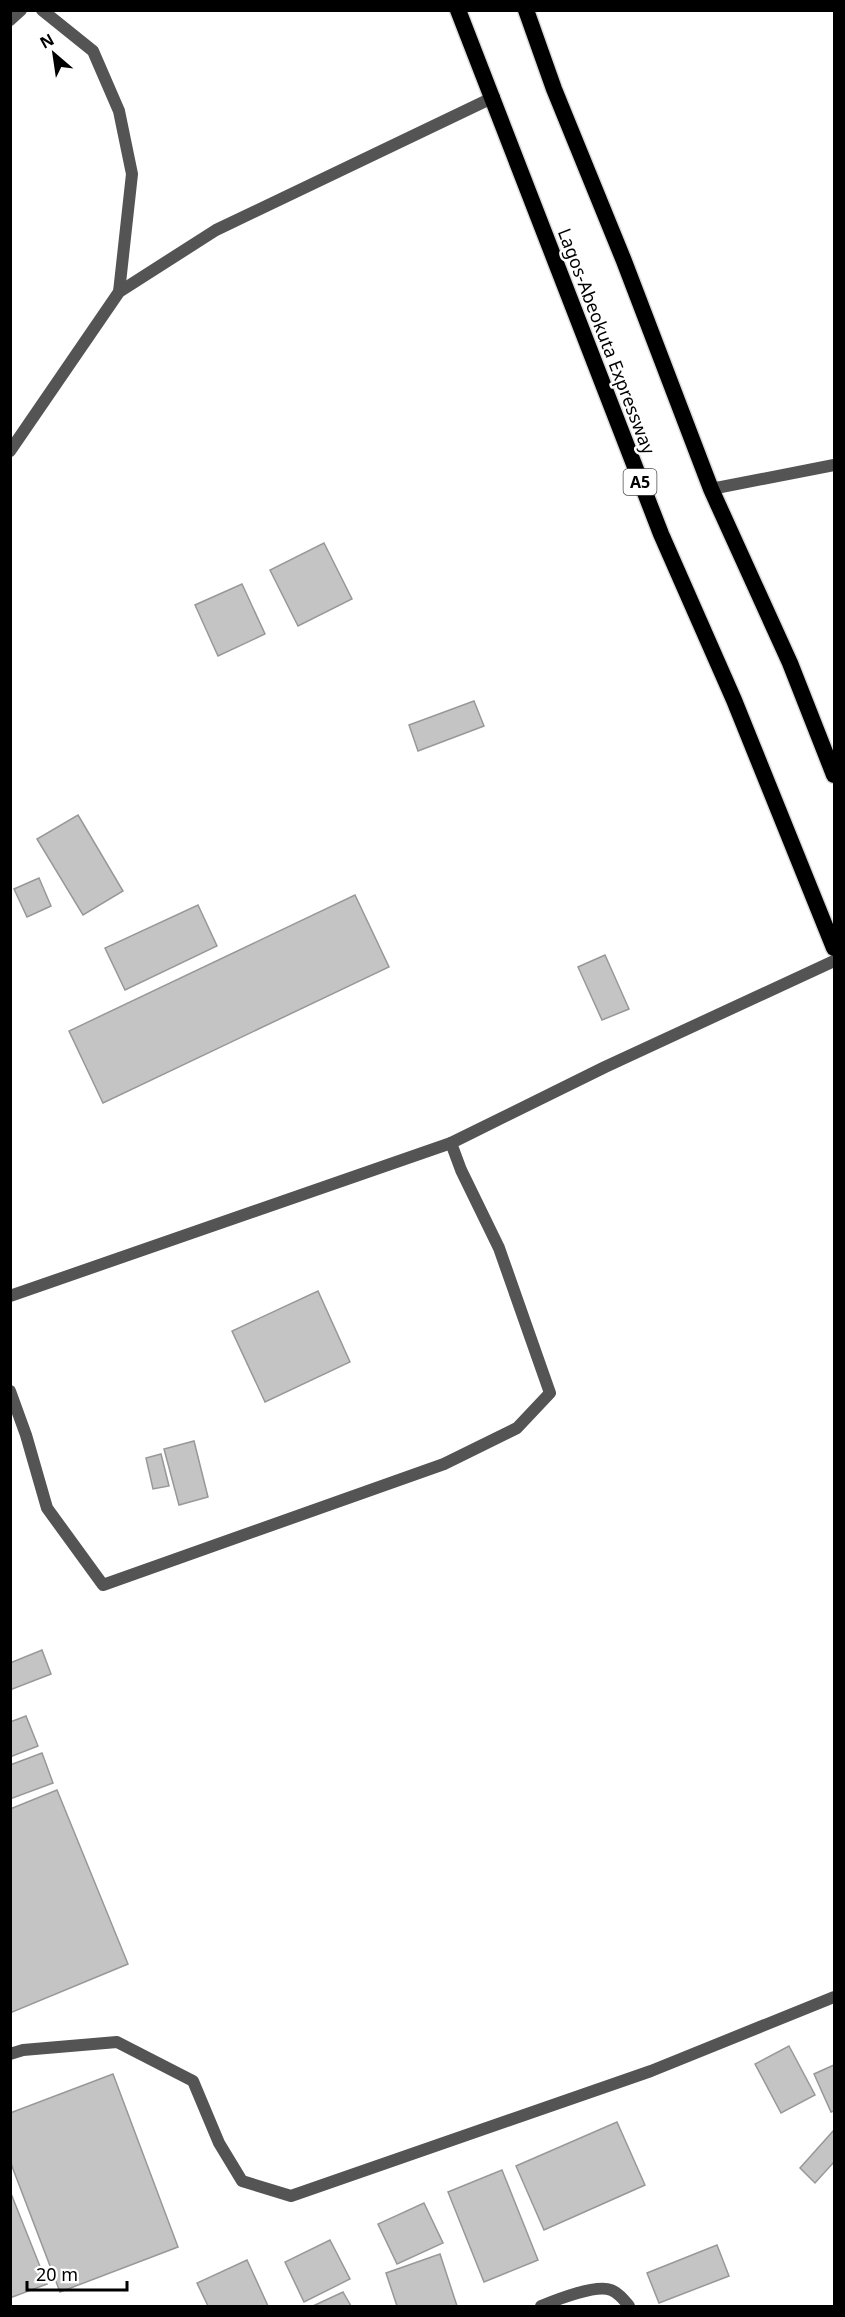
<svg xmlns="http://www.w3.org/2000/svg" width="845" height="2317" font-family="'Noto Sans',sans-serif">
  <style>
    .building { fill: #c4c4c4; stroke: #989898; stroke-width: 1.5 }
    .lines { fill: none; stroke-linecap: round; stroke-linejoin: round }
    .trunk-casing { stroke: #dbdbdb; stroke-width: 19 }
    .service { stroke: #545454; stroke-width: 12 }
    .minor { stroke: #545454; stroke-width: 12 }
    .trunk { stroke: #000; stroke-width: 16 }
    .labels { text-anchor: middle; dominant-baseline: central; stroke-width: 5; stroke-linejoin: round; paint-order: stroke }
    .shield { fill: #fff; stroke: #4c4c4c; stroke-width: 1.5 }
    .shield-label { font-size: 16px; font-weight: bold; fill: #000 }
    .street-label { font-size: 18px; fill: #000; stroke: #fff }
  </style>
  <rect width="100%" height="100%" fill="#fff"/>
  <g class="building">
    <path d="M324 543 352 599 298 626 270 570Z"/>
    <path d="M242 584 265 634 218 656 195 605Z"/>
    <path d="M474 701 484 726 418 751 409 725Z"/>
    <path d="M78 815 123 891 83 915 37 839Z"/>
    <path d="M39 878 51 906 27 917 14 889Z"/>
    <path d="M355 895 389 967 103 1103 69 1031Z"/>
    <path d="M198 905 217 946 125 990 105 948Z"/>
    <path d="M605 955 629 1009 602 1020 578 967Z"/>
    <path d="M318 1291 350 1362 265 1402 232 1331Z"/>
    <path d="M194 1441 208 1497 179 1505 164 1449Z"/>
    <path d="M161 1454 169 1486 153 1489 146 1458Z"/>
    <path d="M42 1650 51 1674 10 1690V1663Z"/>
    <path d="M26 1716 38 1746 10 1757V1722Z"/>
    <path d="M42 1753 53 1783 10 1799V1765Z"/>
    <path d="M57 1790 128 1964 10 2013V1809Z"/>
    <path d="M789 2046 815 2095 781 2113 755 2064Z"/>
    <path d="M834 2065V2111L831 2112 814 2074Z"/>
    <path d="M113 2074 178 2247 60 2292 10 2161V2113Z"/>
    <path d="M617 2122 645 2185 544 2230 516 2166Z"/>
    <path d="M834 2130V2162L815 2183 800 2168Z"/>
    <path d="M502 2170 538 2260 484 2282 448 2192Z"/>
    <path d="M10 2191 47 2284 10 2298Z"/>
    <path d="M424 2203 443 2243 397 2264 378 2224Z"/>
    <path d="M330 2240 350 2279 304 2302 285 2262Z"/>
    <path d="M717 2245 729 2276 659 2303 647 2273Z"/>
    <path d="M440 2254 457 2306H397L386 2273Z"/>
    <path d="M247 2260 268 2306H208L197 2283Z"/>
    <path d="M343 2292 351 2306H313Z"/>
  </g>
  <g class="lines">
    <g class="trunk-casing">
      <g id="trunk">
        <path d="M458 10 661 534 734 700 834 948"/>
        <path d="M526 10 554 89 624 261 711 489 790 663 834 775"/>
      </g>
    </g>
    <g class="service">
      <path d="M10 20 21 10"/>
      <path d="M10 1296 451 1143"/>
    </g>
    <g class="minor">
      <path d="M42 10 93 51 119 111 132 174 119 292"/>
      <path d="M10 451 119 292 216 230 494 97"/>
      <path d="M711 489 834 465"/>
      <path d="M10 1391 26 1435 47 1508 103 1585 444 1464 517 1428 550 1393 499 1248 461 1170 451 1143 605 1067 834 961"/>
      <path d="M10 2054 23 2050 117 2042 193 2081 219 2143 242 2181 291 2196 651 2071 834 1997"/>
      <path d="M541 2306C556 2300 596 2284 611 2290 619 2293 624 2300 629 2306"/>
    </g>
    <use href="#trunk" class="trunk"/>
  </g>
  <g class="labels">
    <rect class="shield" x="623.5" y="469" width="33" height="26" rx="4.5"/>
    <g class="shield-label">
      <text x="640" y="482">A5</text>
    </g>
    <g class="street-label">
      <text transform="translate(607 341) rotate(69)">Lagos-Abeokuta Expressway</text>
    </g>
  </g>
  <rect width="845" height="2317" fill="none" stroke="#000000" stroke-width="24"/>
  <g transform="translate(54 54) rotate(331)" stroke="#ffffff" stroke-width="4.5" paint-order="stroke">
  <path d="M0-4.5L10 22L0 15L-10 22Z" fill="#000000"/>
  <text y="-9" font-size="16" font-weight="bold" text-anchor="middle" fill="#000000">N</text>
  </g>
  <path d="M27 2281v9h100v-9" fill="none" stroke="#000000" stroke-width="3"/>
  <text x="36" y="2281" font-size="18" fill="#000000" stroke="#ffffff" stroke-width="4.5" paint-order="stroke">20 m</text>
</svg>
